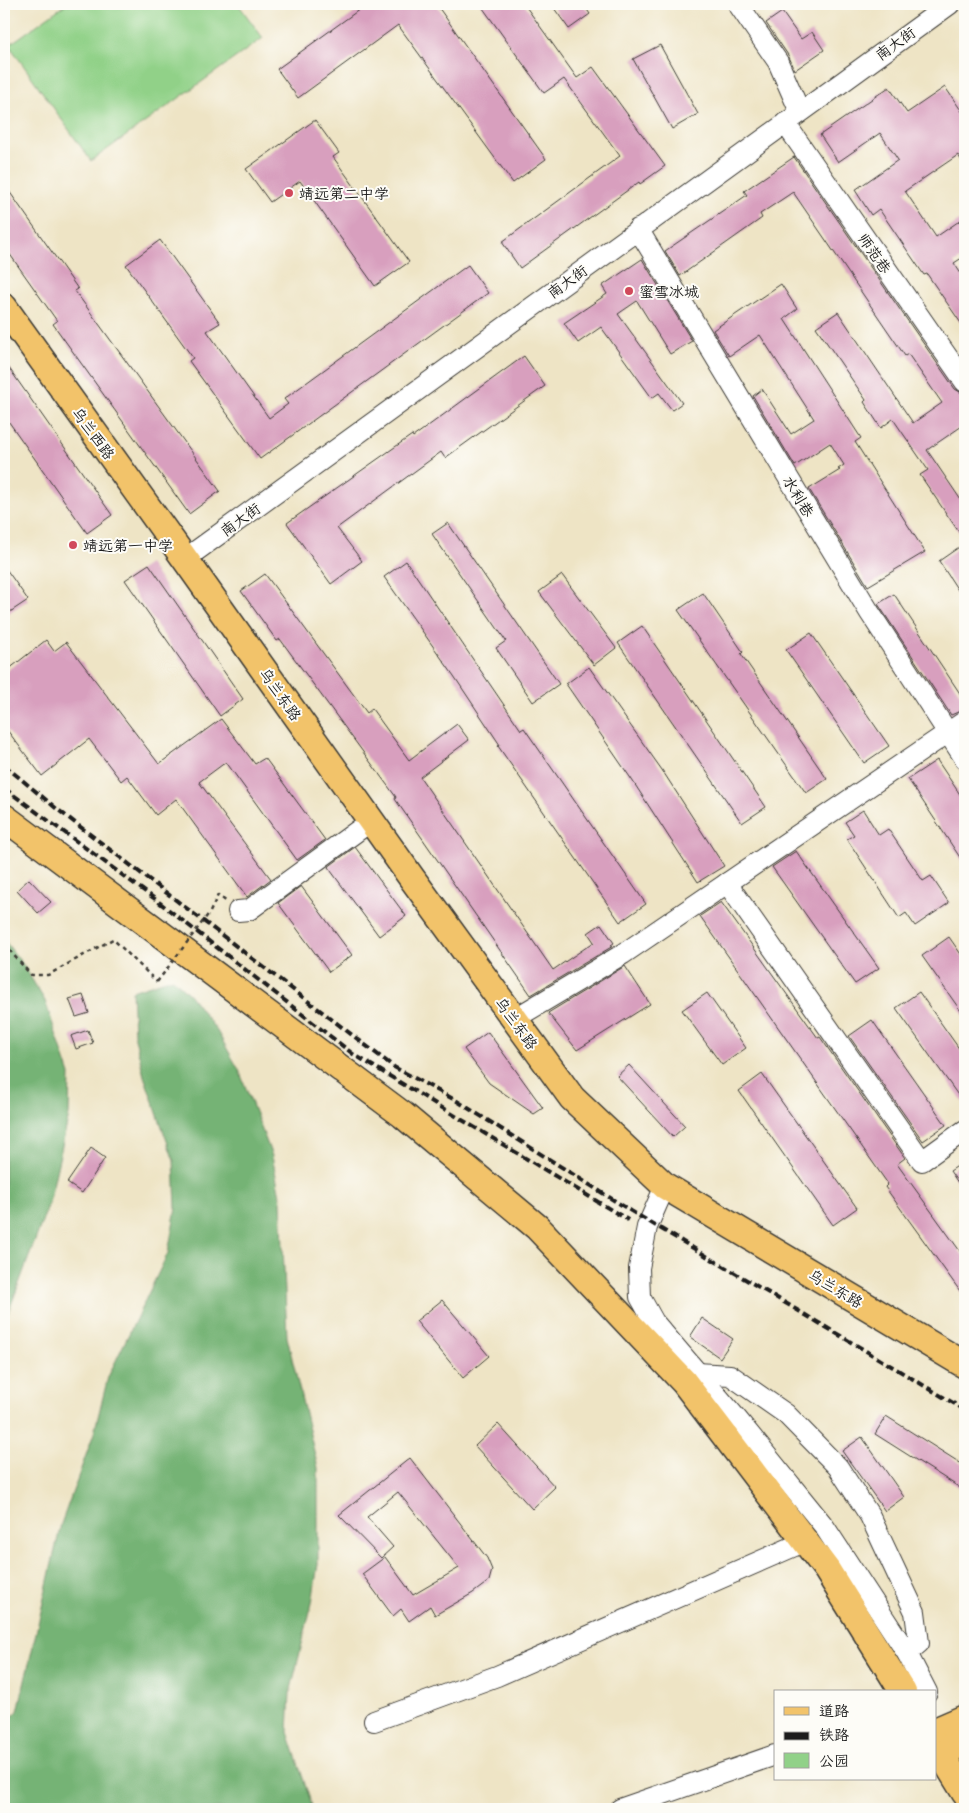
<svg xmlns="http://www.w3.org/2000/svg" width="969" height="1813" font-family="Mali,'LXGW WenKai TC',sans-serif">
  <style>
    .green { fill: #91d188; stroke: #567652 }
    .forest { fill: #74b374; stroke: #486848 }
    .building { fill: #d89fbe }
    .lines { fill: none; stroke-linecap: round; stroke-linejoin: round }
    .minor-casing { stroke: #3c3a35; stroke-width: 22 }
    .major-casing { stroke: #3c3a35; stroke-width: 29 }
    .path { stroke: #3c3a35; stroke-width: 2.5; stroke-dasharray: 4 4; stroke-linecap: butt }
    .minor { stroke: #fff; stroke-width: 20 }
    .major { stroke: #f2c36a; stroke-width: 26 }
    .rail { stroke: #1c1c1c; stroke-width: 4; stroke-dasharray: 8 4; stroke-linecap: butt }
    .path-bridge { stroke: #3c3a35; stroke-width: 2.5; stroke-dasharray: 4 4; stroke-linecap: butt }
    .poi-dot { fill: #d1495b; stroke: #fdfcf7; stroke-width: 2 }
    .labels { text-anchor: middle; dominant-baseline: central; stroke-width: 4; stroke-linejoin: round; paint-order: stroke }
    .street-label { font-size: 15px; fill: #1c1c1c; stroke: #fdfcf7 }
    .poi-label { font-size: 15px; fill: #1c1c1c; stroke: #fdfcf7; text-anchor: start }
  </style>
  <rect width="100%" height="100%" fill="#fdfcf7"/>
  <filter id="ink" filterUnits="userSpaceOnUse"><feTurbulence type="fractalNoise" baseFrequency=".02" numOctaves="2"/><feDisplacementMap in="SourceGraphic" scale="10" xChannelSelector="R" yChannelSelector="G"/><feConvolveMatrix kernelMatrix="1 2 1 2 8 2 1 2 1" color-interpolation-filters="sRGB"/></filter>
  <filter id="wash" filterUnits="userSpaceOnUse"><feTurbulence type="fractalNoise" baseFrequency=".0096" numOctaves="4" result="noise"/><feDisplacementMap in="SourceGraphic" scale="20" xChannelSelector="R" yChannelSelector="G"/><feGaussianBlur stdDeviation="1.12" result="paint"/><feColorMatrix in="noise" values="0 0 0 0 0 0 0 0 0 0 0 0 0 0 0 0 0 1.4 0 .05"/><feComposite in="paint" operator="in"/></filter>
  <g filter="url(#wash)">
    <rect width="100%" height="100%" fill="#eee4c5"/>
    <path class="green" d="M66 4H238L263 38 91 161 9 45Z"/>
    <g class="forest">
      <path d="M4 940 24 966 45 1001 70 1075 69 1115 49 1203 4 1324Z"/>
      <path d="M172 978 189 994 217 1031 239 1070 272 1156 281 1201 287 1337 318 1468V1564L312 1603 290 1693 288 1732 313 1809H4V1724L18 1711 61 1524 94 1433 108 1377 168 1253 176 1208 174 1161 144 1076 134 1034 132 991Z"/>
    </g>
    <g id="blocks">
      <g class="building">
        <path d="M367 4H436L546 159 513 183 398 25 298 98 277 69Z"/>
        <path d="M480 4H524L577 78 593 67 665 166 640 184 639 182 520 268 502 242 620 156 564 79 544 93Z"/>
        <path d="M551 4H583L590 14 569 29Z"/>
        <path d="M782 12 801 39 812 32 824 50 795 70 788 55 766 23Z"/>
        <path d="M660 45 698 114 672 129 633 59Z"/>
        <path d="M889 87 907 113 945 87 965 116V166L958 155 905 191 936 237 965 217V256L954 263 965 280V329L927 274 924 275 879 209 871 215 855 190 898 160 880 133 838 162 820 135Z"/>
        <path d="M315 120 339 153 333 157 409 262 375 286 300 181 270 202 246 169Z"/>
        <path d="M794 157 955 389 960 392 965 394V424L927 450 965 506V541L920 475 928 470 893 419 881 428 864 402 866 400 816 327 838 312 913 423 942 403 908 354 905 356 793 192 760 214 762 218 680 276 665 251 747 195 744 191Z"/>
        <path d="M4 184 78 289 75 291 220 491 189 514 53 324 57 321 4 246Z"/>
        <path d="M160 240 220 323 207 331 269 418 288 404 284 399 468 265 488 293 260 459 189 361 193 358 126 265Z"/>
        <path d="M642 259 692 341 670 354 637 301 618 314 682 403 672 410 659 393 652 398 601 327 578 343 564 323 607 294 602 286Z"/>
        <path d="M781 284 797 309 784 319 861 438 855 442 925 552 868 586 809 489 840 470 838 469 844 465 830 443 795 466 753 396 762 389 791 434 814 419 760 335 729 356 713 330Z"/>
        <path d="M524 356 545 386 445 458 441 452 337 528 362 561 331 584 287 523 412 435 413 437Z"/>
        <path d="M4 361 112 515 87 533 4 415Z"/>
        <path d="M448 523 559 684 533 702 496 648 506 641 432 534Z"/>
        <path d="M965 543V601L939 561Z"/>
        <path d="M406 561 521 730 524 728 646 904 620 922 498 746 500 745 454 676 384 577Z"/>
        <path d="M149 564 243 699 220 716 125 580Z"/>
        <path d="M4 566 28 600 4 616Z"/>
        <path d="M265 574 367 713 372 709 409 760 457 724 469 740 420 777 553 970 594 942 588 933 601 924 614 943 611 945 613 946 531 995 395 799 396 797 280 639 277 641 241 591Z"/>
        <path d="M562 575 616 648 594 665 539 592Z"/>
        <path d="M703 593 743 652 741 654 827 779 806 793 678 610Z"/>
        <path d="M894 594 965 701V709L951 715 880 607 878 604Z"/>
        <path d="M642 626 766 807 742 823 618 643Z"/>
        <path d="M811 633 889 746 864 763 786 650Z"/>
        <path d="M46 640 54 651 66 642 159 764 221 719 255 764 265 758 325 840 297 860 226 762 199 782 271 879 247 897 176 799 156 815 127 776 121 781 89 739 42 776 4 726V673Z"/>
        <path d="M589 667 662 770 724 866 698 882 632 780 566 684Z"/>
        <path d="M937 760 965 802V865L908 779Z"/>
        <path d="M863 810 879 835 888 829 923 881 931 876 949 903 915 926 906 913 899 918 847 839 854 835 845 822Z"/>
        <path d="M355 847 406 916 379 936 328 867Z"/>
        <path d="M796 851 879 968 855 984 772 867Z"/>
        <path d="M29 879 51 902 38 913 17 890Z"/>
        <path d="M301 886 352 955 329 972 278 903Z"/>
        <path d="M721 902 818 1038 820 1037 905 1158 897 1164 965 1258V1298L885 1187 888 1184 700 916Z"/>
        <path d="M949 937 965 960V1017L922 956Z"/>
        <path d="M625 966 650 1004 577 1050 548 1013Z"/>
        <path d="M919 992 965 1057V1105L896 1008Z"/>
        <path d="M707 993 746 1048 722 1065 682 1010Z"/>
        <path d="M83 995 89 1013 76 1017 69 999Z"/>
        <path d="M872 1020 946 1125 923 1141 849 1036Z"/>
        <path d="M88 1030 93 1043 76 1049 71 1036Z"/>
        <path d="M488 1032 543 1108 534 1114 489 1083 464 1049Z"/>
        <path d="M629 1065 685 1126 673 1137 617 1076Z"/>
        <path d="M762 1074 857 1208 833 1225 739 1091Z"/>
        <path d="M91 1148 105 1158 82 1193 67 1183Z"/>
        <path d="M965 1161V1193L950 1171Z"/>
        <path d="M442 1300 489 1356 463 1378 416 1321Z"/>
        <path d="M702 1318 733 1339 720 1358 690 1337Z"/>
        <path d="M886 1416 965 1466V1491L875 1434Z"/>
        <path d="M498 1424 555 1487 532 1509 475 1446Z"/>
        <path d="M862 1437 904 1497 885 1511 842 1451Z"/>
        <path d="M410 1458 487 1558 492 1570 489 1581 473 1593 435 1615 430 1606 409 1621 401 1609 393 1616 362 1574 385 1557 413 1595 459 1568 398 1492 367 1517 393 1547 381 1558 339 1515Z"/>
      </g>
    </g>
  </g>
  <g filter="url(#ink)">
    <use href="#blocks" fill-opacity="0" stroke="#3c3a35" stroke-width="1"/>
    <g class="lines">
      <g class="minor-casing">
        <g id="minor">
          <path d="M738 4 778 62 800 112"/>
          <path d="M785 123 965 382"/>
          <path d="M638 229 870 613 965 759"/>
          <path d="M185 559 950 4"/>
          <path d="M727 883 922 1161 965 1130"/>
          <path d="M238 911 249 910 371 821"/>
          <path d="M514 1019 623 954 965 721"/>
          <path d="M665 1186 647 1227 639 1268 640 1297 654 1322 738 1420 824 1526 907 1653 927 1692"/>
          <path d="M697 1373 730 1375 786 1414 838 1467 870 1516 915 1612 919 1643 907 1653"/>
          <path d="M374 1721 497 1676 806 1541"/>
          <path d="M620 1809 775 1755"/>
        </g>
      </g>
      <g class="major-casing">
        <g id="major">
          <path d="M4 307 185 559 411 877 572 1098 665 1186 965 1365"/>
          <path d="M4 817 403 1115 537 1227 684 1382 827 1570 903 1692"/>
          <path d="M935 1731 965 1718"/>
          <path d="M935 1744 965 1793"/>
          <path d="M942 1755 965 1740"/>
        </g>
      </g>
      <g class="path">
        <path d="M210 912 218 895 227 902"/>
        <path d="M4 944 31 975H48L113 939 157 982"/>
      </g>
      <use href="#minor" class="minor"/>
      <use href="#major" class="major"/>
      <g class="rail">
        <path d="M4 765 57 809 394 1067 457 1101 631 1211 965 1410"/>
        <path d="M4 788 155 899 353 1054 628 1220"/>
      </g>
      <path class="path-bridge" d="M157 982 210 912"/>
    </g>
  </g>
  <g class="poi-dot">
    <circle cx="289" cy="193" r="5"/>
    <circle cx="629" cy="291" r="5"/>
    <circle cx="73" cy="545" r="5"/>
  </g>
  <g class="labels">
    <g class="street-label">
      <text transform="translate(895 43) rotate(-36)">南大街</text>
      <text transform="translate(875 253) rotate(55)">师范巷</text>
      <text transform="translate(567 281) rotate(-36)">南大街</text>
      <text transform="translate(94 433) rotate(54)">乌兰西路</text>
      <text transform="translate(799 496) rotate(59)">水利巷</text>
      <text transform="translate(240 519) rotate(-36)">南大街</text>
      <text transform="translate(281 694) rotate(55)">乌兰东路</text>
      <text transform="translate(517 1023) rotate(54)">乌兰东路</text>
      <text transform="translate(836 1288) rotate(31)">乌兰东路</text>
    </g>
    <g class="poi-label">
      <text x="299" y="193">靖远第二中学</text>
      <text x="639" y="291">蜜雪冰城</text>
      <text x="83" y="545">靖远第一中学</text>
    </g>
  </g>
  <rect width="969" height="1813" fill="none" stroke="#fdfcf7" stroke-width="20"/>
  <rect x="774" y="1690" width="162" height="90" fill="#fdfcf7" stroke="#a3a29f"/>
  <rect x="784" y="1707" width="25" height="8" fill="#f2c36a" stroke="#a3a29f"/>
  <text x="819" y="1716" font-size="15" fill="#1c1c1c">道路</text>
  <rect x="784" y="1732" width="25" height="8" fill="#1c1c1c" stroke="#a3a29f"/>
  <text x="819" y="1740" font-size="15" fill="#1c1c1c">铁路</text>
  <rect x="784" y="1753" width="25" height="15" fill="#91d188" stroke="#a3a29f"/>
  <text x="819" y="1766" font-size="15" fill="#1c1c1c">公园</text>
</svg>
